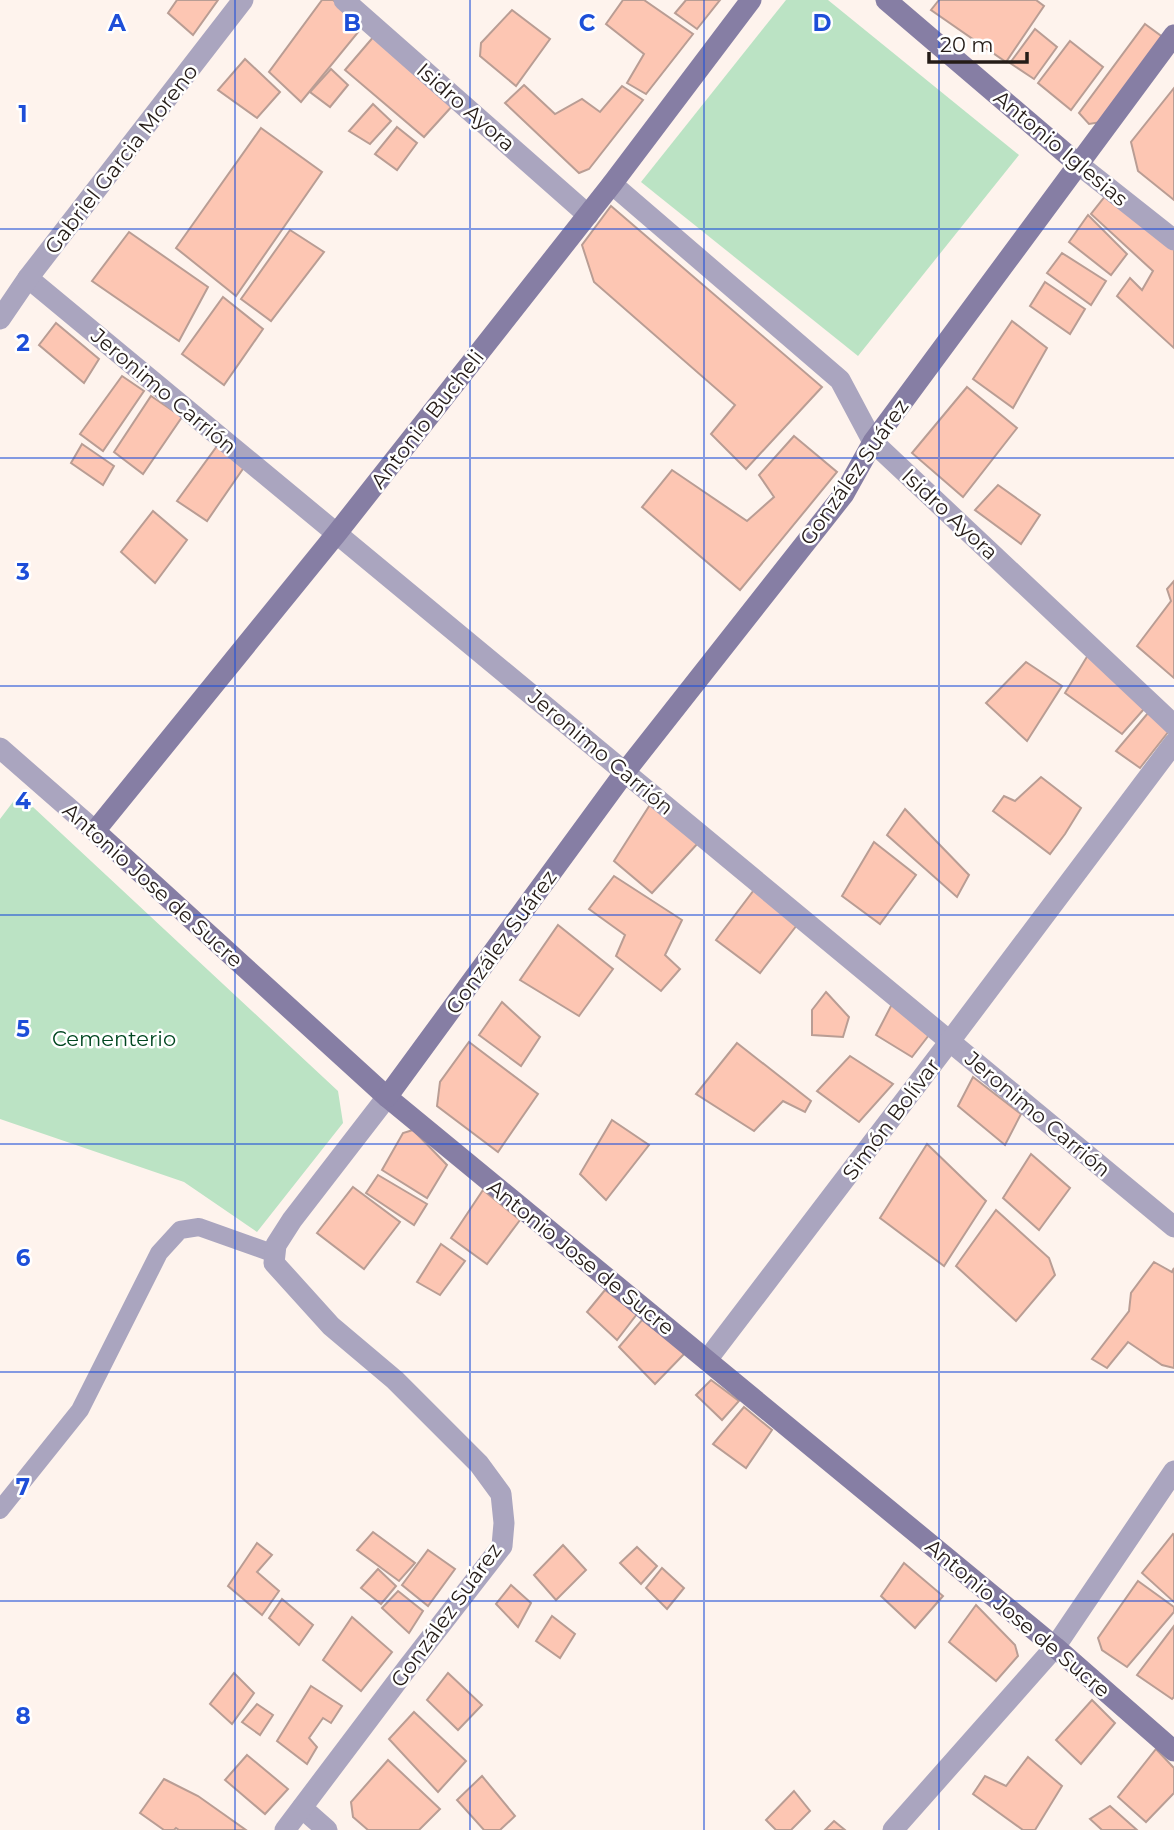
<svg xmlns="http://www.w3.org/2000/svg" width="1174" height="1830" font-family="Montserrat,sans-serif">
  <style>
    .green { fill: #bbe3c4 }
    .building { fill: #fdc6b3; stroke: #b99d94; stroke-width: 2 }
    .lines { fill: none; stroke-linecap: round; stroke-linejoin: round }
    .lane { stroke: #aaa5bf; stroke-width: 18 }
    .street { stroke: #aaa5bf; stroke-width: 21 }
    .secondary { stroke: #867ea4; stroke-width: 21 }
    .grid { fill: none; stroke: #1d4ed8; stroke-width: 2; stroke-opacity: 0.55 }
    .labels { text-anchor: middle; dominant-baseline: central; stroke-width: 5; stroke-linejoin: round; paint-order: stroke }
    .street-label { font-size: 21px; fill: #251c17; stroke: #fff }
    .park-label { font-size: 21px; fill: #004720; stroke: #fff }
    .grid-label { font-size: 23px; text-anchor: middle; font-weight: bold; fill: #1d4ed8; stroke: #fff; stroke-width: 5; stroke-linejoin: round; paint-order: stroke }
  </style>
  <rect width="100%" height="100%" fill="#fef3ed"/>
  <g class="green">
    <path d="M786 0H828L1019 155 858 356 641 182Z"/>
    <path d="M19 794 338 1091 343 1123 257 1232 184 1182 0 1119V819Z"/>
  </g>
  <g class="building">
    <path d="M177 0H218L193 35 168 13Z"/>
    <path d="M322 0H333L364 25 301 102 269 72Z"/>
    <path d="M623 0H644L693 34 646 94 627 83 644 54 606 24Z"/>
    <path d="M686 0H720L697 29 675 13Z"/>
    <path d="M939 0H1036L1044 6 1006 62 931 10Z"/>
    <path d="M512 10 550 39 516 86 480 56 481 43Z"/>
    <path d="M1145 24 1164 38 1101 122 1089 124 1079 113Z"/>
    <path d="M1035 29 1057 47 1034 79 1010 63Z"/>
    <path d="M375 35 454 104 424 137 345 70Z"/>
    <path d="M1070 41 1103 67 1071 110 1038 83Z"/>
    <path d="M245 59 280 92 257 118 218 90Z"/>
    <path d="M331 69 348 85 330 107 310 92Z"/>
    <path d="M524 85 555 114 582 99 600 112 622 86 643 100 589 169 579 173 505 103Z"/>
    <path d="M1174 88V200L1138 171 1131 142Z"/>
    <path d="M373 104 391 121 370 144 349 131Z"/>
    <path d="M397 127 417 143 397 170 375 154Z"/>
    <path d="M261 128 322 172 236 296 176 248Z"/>
    <path d="M1110 190 1174 247V348L1117 296 1130 278 1142 290 1153 271 1091 214Z"/>
    <path d="M611 206 822 387 746 469 711 434 735 405 594 282 582 245Z"/>
    <path d="M1088 215 1127 254 1111 275 1069 242Z"/>
    <path d="M290 230 324 252 271 321 241 299Z"/>
    <path d="M129 232 208 287 179 341 92 281Z"/>
    <path d="M1062 253 1106 281 1091 305 1047 273Z"/>
    <path d="M1045 282 1085 309 1070 334 1030 306Z"/>
    <path d="M223 297 263 329 224 385 182 354Z"/>
    <path d="M1012 321 1047 348 1013 408 973 379Z"/>
    <path d="M56 323 99 359 84 383 39 345Z"/>
    <path d="M122 376 144 391 103 451 80 434Z"/>
    <path d="M967 387 1017 428 963 497 912 453Z"/>
    <path d="M151 396 182 417 143 474 114 452Z"/>
    <path d="M794 436 837 472 740 590 642 507 672 470 747 521 774 497 759 475Z"/>
    <path d="M220 442 247 463 207 521 177 501Z"/>
    <path d="M82 444 114 466 103 485 71 463Z"/>
    <path d="M998 485 1040 515 1021 544 975 510Z"/>
    <path d="M153 511 187 540 155 583 121 552Z"/>
    <path d="M1174 581V678L1137 646 1171 601 1167 589Z"/>
    <path d="M1088 655 1144 709 1122 734 1065 693Z"/>
    <path d="M1026 662 1062 686 1027 741 986 703Z"/>
    <path d="M1148 713 1169 731 1140 768 1116 751Z"/>
    <path d="M1041 777 1081 808 1065 834 1050 854 993 811 1004 796 1015 801Z"/>
    <path d="M653 800 699 842 652 893 614 861Z"/>
    <path d="M905 809 969 875 957 897 887 835Z"/>
    <path d="M874 842 916 875 880 924 842 896Z"/>
    <path d="M614 876 682 920 665 955 680 969 661 991 616 956 625 935 589 909Z"/>
    <path d="M754 890 797 925 760 973 716 940Z"/>
    <path d="M558 925 613 969 579 1016 520 980Z"/>
    <path d="M826 992 849 1017 843 1037 812 1035V1010Z"/>
    <path d="M502 1002 540 1037 521 1066 479 1035Z"/>
    <path d="M892 1004 929 1035 912 1057 876 1035Z"/>
    <path d="M469 1042 538 1094 498 1152 437 1106 440 1082Z"/>
    <path d="M737 1043 811 1101 805 1112 783 1101 754 1131 696 1094Z"/>
    <path d="M850 1056 893 1084 859 1122 817 1091Z"/>
    <path d="M973 1077 1021 1114 1005 1145 958 1106Z"/>
    <path d="M612 1120 649 1145 606 1200 580 1174Z"/>
    <path d="M413 1130 447 1165 427 1198 382 1170 403 1133Z"/>
    <path d="M927 1144 986 1201 944 1266 880 1218Z"/>
    <path d="M1031 1154 1070 1188 1039 1230 1003 1198Z"/>
    <path d="M378 1175 427 1204 414 1225 366 1193Z"/>
    <path d="M353 1187 400 1222 364 1269 317 1233Z"/>
    <path d="M483 1190 520 1220 487 1264 451 1238Z"/>
    <path d="M996 1210 1049 1258 1055 1275 1016 1321 956 1266Z"/>
    <path d="M441 1244 465 1261 440 1295 417 1282Z"/>
    <path d="M1154 1262 1172 1272 1174 1268V1368L1162 1365 1128 1342 1107 1368 1092 1359 1129 1311 1131 1293Z"/>
    <path d="M605 1290 637 1314 617 1340 587 1312Z"/>
    <path d="M642 1320 685 1353 655 1384 619 1347Z"/>
    <path d="M711 1380 739 1401 722 1420 696 1395Z"/>
    <path d="M744 1407 772 1430 746 1468 713 1444Z"/>
    <path d="M373 1532 415 1563 399 1581 357 1550Z"/>
    <path d="M1173 1534 1174 1535V1602L1142 1573Z"/>
    <path d="M257 1543 272 1555 257 1572 279 1591 262 1615 228 1586Z"/>
    <path d="M563 1545 586 1570 556 1600 534 1575Z"/>
    <path d="M637 1547 657 1566 641 1584 620 1563Z"/>
    <path d="M428 1550 455 1569 428 1606 402 1585Z"/>
    <path d="M904 1563 943 1596 915 1628 881 1596Z"/>
    <path d="M662 1568 684 1588 667 1609 646 1588Z"/>
    <path d="M378 1569 396 1586 381 1604 361 1588Z"/>
    <path d="M1138 1581 1174 1607V1612L1127 1667 1102 1650 1098 1638Z"/>
    <path d="M511 1585 531 1603 518 1627 496 1604Z"/>
    <path d="M398 1591 423 1611 409 1633 382 1608Z"/>
    <path d="M282 1599 313 1625 299 1645 269 1618Z"/>
    <path d="M976 1605 1015 1645 1018 1656 996 1681 949 1642Z"/>
    <path d="M552 1616 575 1634 560 1658 536 1641Z"/>
    <path d="M352 1617 392 1652 361 1691 323 1660Z"/>
    <path d="M1174 1626V1697L1172 1699 1137 1675Z"/>
    <path d="M234 1673 254 1693 232 1724 210 1704Z"/>
    <path d="M448 1673 482 1705 458 1730 427 1700Z"/>
    <path d="M311 1686 342 1706 331 1723 323 1718 309 1738 317 1747 307 1764 277 1741Z"/>
    <path d="M1092 1700 1115 1723 1081 1764 1056 1740Z"/>
    <path d="M257 1704 273 1715 260 1735 242 1722Z"/>
    <path d="M414 1712 466 1761 438 1792 389 1739Z"/>
    <path d="M1156 1749 1174 1768V1793L1146 1822 1118 1797Z"/>
    <path d="M247 1755 288 1789 265 1814 225 1780Z"/>
    <path d="M1028 1757 1062 1786 1035 1830H1023L973 1794 985 1776 1006 1786Z"/>
    <path d="M388 1760 440 1809 419 1830H368L353 1817 351 1802Z"/>
    <path d="M482 1776 515 1816 500 1830H484L457 1800Z"/>
    <path d="M164 1779 198 1796 246 1830H179L176 1828 174 1830H164L140 1813Z"/>
    <path d="M794 1791 810 1811 791 1830H776L766 1820Z"/>
    <path d="M1110 1806 1137 1830H1102L1090 1819Z"/>
    <path d="M834 1821 845 1830H825Z"/>
  </g>
  <g class="lines">
    <path class="lane" d="M0 1510 80 1410 159 1253 180 1230 199 1227 275 1254"/>
    <g class="street">
      <path d="M344 0 588 215"/>
      <path d="M1078 164 1174 240"/>
      <path d="M612 184 840 380 873 442 1174 725"/>
      <path d="M28 278 1174 1227"/>
      <path d="M0 319 28 278 243 0"/>
      <path d="M0 748 95 831"/>
      <path d="M707 1360 950 1041 1174 743"/>
      <path d="M302 1808 327 1830"/>
      <path d="M285 1830 408 1667 502 1546 504 1523 501 1494 479 1464 395 1380 331 1326 274 1263 276 1245 292 1220 387 1097"/>
      <path d="M893 1830 1055 1647 1174 1471"/>
    </g>
    <g class="secondary">
      <path d="M751 0 612 184 337 533 95 831 387 1097 1055 1647 1174 1751"/>
      <path d="M886 0 1078 164"/>
      <path d="M387 1097 625 772 844 494 873 442 1174 35"/>
    </g>
  </g>
  <path class="grid" d="M235 0V1830M470 0V1830M704 0V1830M939 0V1830M0 229H1174M0 458H1174M0 686H1174M0 915H1174M0 1144H1174M0 1372H1174M0 1601H1174"/>
  <g class="labels">
    <g class="street-label">
      <text transform="translate(466 107) rotate(41)">Isidro Ayora</text>
      <text transform="translate(1061 148) rotate(40)">Antonio Iglesias</text>
      <text transform="translate(121 159) rotate(-52)">Gabriel Garcia Moreno</text>
      <text transform="translate(164 391) rotate(40)">Jeronimo Carrión</text>
      <text transform="translate(427 419) rotate(-52)">Antonio Bucheli</text>
      <text transform="translate(854 472) rotate(-55)">González Suárez</text>
      <text transform="translate(950 514) rotate(43)">Isidro Ayora</text>
      <text transform="translate(601 752) rotate(40)">Jeronimo Carrión</text>
      <text transform="translate(153 885) rotate(42)">Antonio Jose de Sucre</text>
      <text transform="translate(501 942) rotate(-54)">González Suárez</text>
      <text transform="translate(1038 1114) rotate(40)">Jeronimo Carrión</text>
      <text transform="translate(891 1119) rotate(-53)">Simón Bolívar</text>
      <text transform="translate(581 1257) rotate(39)">Antonio Jose de Sucre</text>
      <text transform="translate(446 1615) rotate(-54)">González Suárez</text>
      <text transform="translate(1018 1618) rotate(40)">Antonio Jose de Sucre</text>
    </g>
    <g class="park-label">
      <text x="114" y="1038">Cementerio</text>
    </g>
  </g>
  <g class="grid-label">
    <text x="117" y="31">A</text>
    <text x="352" y="31">B</text>
    <text x="587" y="31">C</text>
    <text x="822" y="31">D</text>
    <text x="23" y="122">1</text>
    <text x="23" y="351">2</text>
    <text x="23" y="580">3</text>
    <text x="23" y="809">4</text>
    <text x="23" y="1037">5</text>
    <text x="23" y="1266">6</text>
    <text x="23" y="1495">7</text>
    <text x="23" y="1724">8</text>
  </g>
  <path d="M929 52v10h98v-10" fill="none" stroke="#251c17" stroke-width="3.5"/>
  <text x="940" y="52" font-size="21" fill="#251c17" stroke="#ffffff" stroke-width="5" paint-order="stroke">20 m</text>
</svg>
